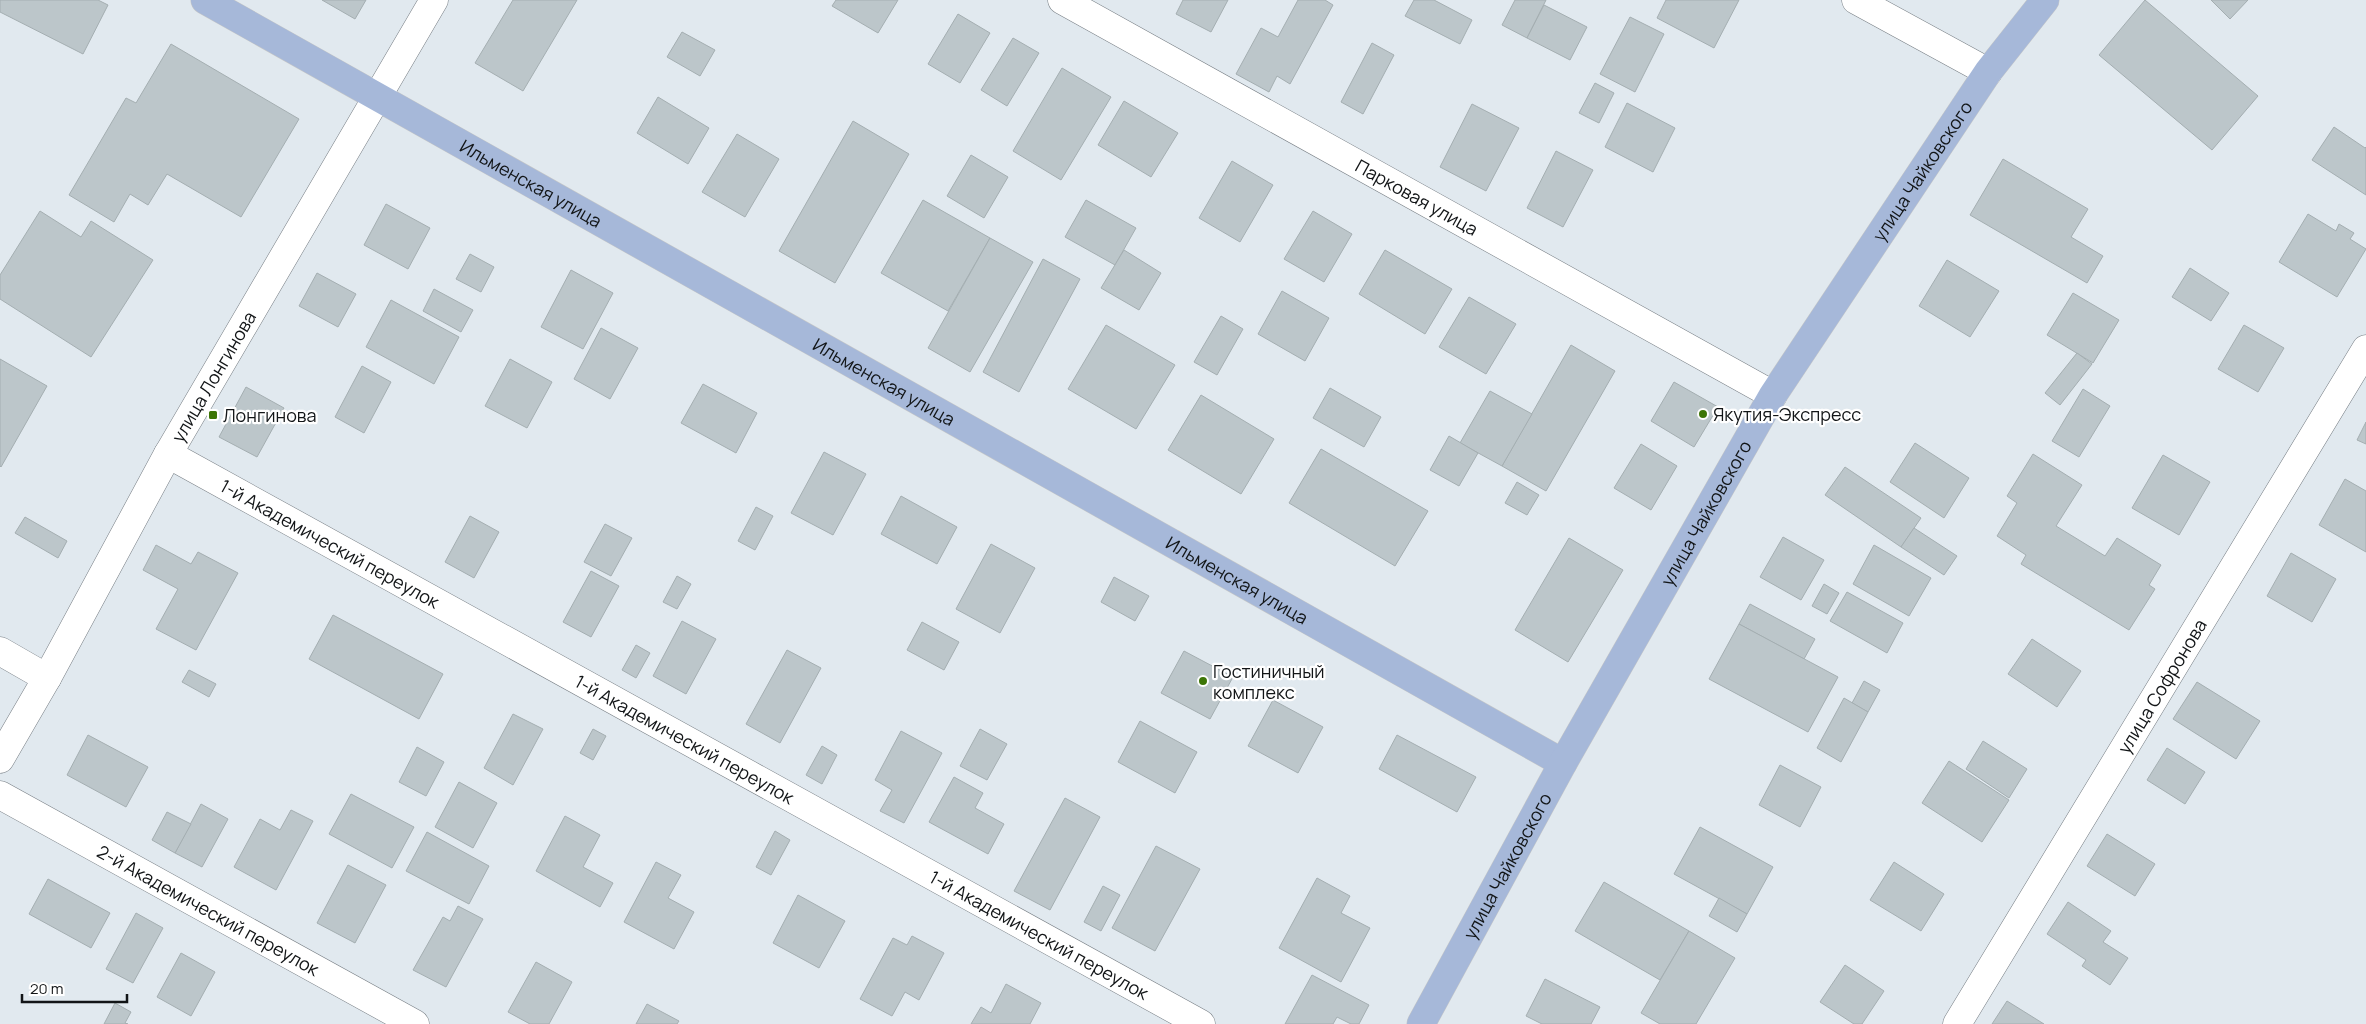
<svg xmlns="http://www.w3.org/2000/svg" width="2366" height="1024" font-family="Manrope,sans-serif">
  <style>
    .building { fill: #bcc6ca; stroke: #a4aeb1 }
    .lines { fill: none; stroke-linecap: round; stroke-linejoin: round }
    .minor-casing { stroke: #777e84; stroke-width: 29 }
    .major-casing { stroke: #c6c7c7; stroke-width: 29 }
    .minor { stroke: #fff; stroke-width: 28 }
    .major { stroke: #a6b8d9; stroke-width: 28 }
    .poi-dot { fill: #3c7506; stroke: #fff; stroke-width: 2 }
    .labels { text-anchor: middle; dominant-baseline: central; stroke-width: 4.5; stroke-linejoin: round; paint-order: stroke }
    .street-label { font-size: 18px; fill: #121517; stroke: #fff }
    .poi-label { font-size: 18px; fill: #121517; stroke: #fff; text-anchor: start }
  </style>
  <rect width="100%" height="100%" fill="#e1e9ef"/>
  <g class="building">
    <path d="M0 0H98L108 5 83 54 0 12Z"/>
    <path d="M322 0H366L355 19Z"/>
    <path d="M513 0H577L523 91 475 63Z"/>
    <path d="M836 0H898L878 33 832 6Z"/>
    <path d="M1183 0H1228L1211 32 1176 14Z"/>
    <path d="M1298 0H1325L1333 5 1290 84 1277 76 1269 92 1236 74 1261 28 1278 37Z"/>
    <path d="M1414 0H1434L1472 20 1460 44 1405 16Z"/>
    <path d="M1515 0H1546L1527 38 1502 25Z"/>
    <path d="M1666 0H1739L1714 48 1657 18Z"/>
    <path d="M2145 0 2258 96 2212 150 2099 55Z"/>
    <path d="M2211 0H2248L2230 19Z"/>
    <path d="M1544 5 1587 27 1570 60 1527 38Z"/>
    <path d="M958 14 990 33 960 83 928 64Z"/>
    <path d="M1630 17 1664 34 1635 92 1600 74Z"/>
    <path d="M682 32 715 50 700 76 667 57Z"/>
    <path d="M1013 38 1039 53 1007 106 981 90Z"/>
    <path d="M1372 43 1394 55 1363 114 1341 102Z"/>
    <path d="M171 44 299 119 241 217 167 174 148 205 130 194 114 222 69 195 126 98 136 103Z"/>
    <path d="M1062 68 1111 97 1061 180 1013 151Z"/>
    <path d="M1595 83 1614 93 1599 123 1579 113Z"/>
    <path d="M658 97 709 128 688 164 637 133Z"/>
    <path d="M1124 101 1178 133 1151 177 1098 145Z"/>
    <path d="M1627 103 1675 128 1653 172 1605 147Z"/>
    <path d="M1472 104 1519 128 1486 191 1440 167Z"/>
    <path d="M853 121 909 154 835 283 779 251Z"/>
    <path d="M2334 127 2365 148 2366 147V195L2312 160Z"/>
    <path d="M737 134 779 159 745 217 702 192Z"/>
    <path d="M1556 151 1593 170 1563 227 1527 208Z"/>
    <path d="M971 155 1008 177 984 218 947 196Z"/>
    <path d="M2003 159 2088 209 2071 237 2103 256 2087 283 1970 215Z"/>
    <path d="M1232 161 1273 185 1240 242 1199 218Z"/>
    <path d="M923 200 990 238 948 311 881 273Z"/>
    <path d="M1086 200 1136 228 1115 265 1065 237Z"/>
    <path d="M386 204 430 228 408 269 364 245Z"/>
    <path d="M40 211 81 237 91 221 153 260 91 357 0 299V275Z"/>
    <path d="M1313 211 1352 234 1324 282 1284 259Z"/>
    <path d="M2308 214 2336 231 2339 224 2354 233 2350 239 2366 249 2337 297 2279 262Z"/>
    <path d="M990 238 1033 262 970 372 928 348Z"/>
    <path d="M1124 250 1161 273 1139 310 1101 288Z"/>
    <path d="M1385 250 1452 289 1425 334 1359 294Z"/>
    <path d="M470 254 494 267 481 292 456 279Z"/>
    <path d="M1043 259 1080 279 1019 392 983 372Z"/>
    <path d="M1947 260 1999 291 1970 337 1919 306Z"/>
    <path d="M2190 268 2229 293 2211 321 2172 297Z"/>
    <path d="M571 270 613 293 583 349 541 327Z"/>
    <path d="M317 273 356 294 338 327 299 306Z"/>
    <path d="M434 289 473 310 461 332 423 311Z"/>
    <path d="M1282 291 1329 318 1305 361 1258 334Z"/>
    <path d="M2073 293 2119 320 2093 363 2047 335Z"/>
    <path d="M1469 297 1516 324 1486 374 1439 347Z"/>
    <path d="M391 300 459 337 434 384 366 347Z"/>
    <path d="M1221 316 1243 329 1217 375 1194 362Z"/>
    <path d="M1106 325 1175 365 1136 429 1068 389Z"/>
    <path d="M2244 325 2284 348 2258 392 2218 369Z"/>
    <path d="M601 328 638 348 610 399 574 379Z"/>
    <path d="M1571 345 1615 371 1546 491 1502 466Z"/>
    <path d="M2077 353 2092 364 2060 405 2045 393Z"/>
    <path d="M0 359 47 386 1 467 0 466Z"/>
    <path d="M510 359 552 382 527 428 485 406Z"/>
    <path d="M362 366 391 382 364 433 335 417Z"/>
    <path d="M1674 382 1718 407 1694 447 1651 421Z"/>
    <path d="M703 384 757 413 736 453 681 423Z"/>
    <path d="M246 387 284 408 257 457 219 437Z"/>
    <path d="M1330 388 1381 417 1364 447 1313 418Z"/>
    <path d="M2083 389 2110 406 2079 457 2052 441Z"/>
    <path d="M1490 391 1532 414 1502 466 1460 443Z"/>
    <path d="M1201 395 1274 439 1241 494 1168 450Z"/>
    <path d="M2366 422V444L2357 440Z"/>
    <path d="M1449 436 1478 453 1459 486 1430 470Z"/>
    <path d="M1915 443 1969 478 1944 518 1890 482Z"/>
    <path d="M1641 444 1677 466 1651 510 1614 488Z"/>
    <path d="M1321 449 1428 511 1395 566 1289 503Z"/>
    <path d="M824 452 866 474 833 535 791 513Z"/>
    <path d="M2033 454 2082 485 2056 526 2105 556 2117 538 2161 565 2149 585 2155 589 2129 630 2021 564 2026 555 1997 536 2017 503 2007 496Z"/>
    <path d="M2163 455 2210 482 2179 535 2132 508Z"/>
    <path d="M1845 467 1921 518 1901 547 1825 495Z"/>
    <path d="M2345 479 2366 491V552L2319 525Z"/>
    <path d="M1517 482 1539 495 1527 515 1505 503Z"/>
    <path d="M901 496 957 527 937 564 881 534Z"/>
    <path d="M756 507 773 516 755 550 738 541Z"/>
    <path d="M470 516 499 532 474 578 445 562Z"/>
    <path d="M25 517 67 541 58 558 15 533Z"/>
    <path d="M605 524 632 538 611 576 584 562Z"/>
    <path d="M1914 528 1957 556 1944 575 1901 547Z"/>
    <path d="M1783 537 1824 560 1801 600 1760 577Z"/>
    <path d="M1569 538 1623 570 1568 662 1515 630Z"/>
    <path d="M991 544 1035 568 1000 633 956 609Z"/>
    <path d="M156 545 191 564 198 552 238 573 196 650 156 629 178 589 143 570Z"/>
    <path d="M1874 545 1931 578 1909 616 1853 584Z"/>
    <path d="M2291 553 2336 579 2312 622 2267 596Z"/>
    <path d="M591 571 619 586 591 637 563 622Z"/>
    <path d="M677 576 691 584 677 609 663 602Z"/>
    <path d="M1114 577 1149 596 1135 621 1101 602Z"/>
    <path d="M1824 584 1839 593 1827 614 1812 606Z"/>
    <path d="M1847 592 1903 623 1887 653 1830 621Z"/>
    <path d="M1750 604 1815 639 1804 659 1739 624Z"/>
    <path d="M333 615 443 674 419 719 309 659Z"/>
    <path d="M682 621 716 639 686 694 653 676Z"/>
    <path d="M922 622 959 642 944 670 907 650Z"/>
    <path d="M1739 624 1838 677 1808 732 1709 679Z"/>
    <path d="M2032 639 2081 671 2057 707 2008 674Z"/>
    <path d="M636 645 650 653 636 678 622 670Z"/>
    <path d="M787 650 821 668 780 743 746 724Z"/>
    <path d="M1184 651 1233 677 1210 719 1161 693Z"/>
    <path d="M189 670 216 684 209 697 182 682Z"/>
    <path d="M1864 681 1880 690 1868 712 1852 703Z"/>
    <path d="M2197 682 2260 721 2236 759 2173 719Z"/>
    <path d="M1844 698 1868 712 1841 762 1817 748Z"/>
    <path d="M1273 700 1323 727 1298 773 1248 746Z"/>
    <path d="M513 714 543 729 513 785 484 768Z"/>
    <path d="M1140 721 1197 752 1175 793 1118 762Z"/>
    <path d="M593 729 606 736 593 760 580 753Z"/>
    <path d="M980 729 1007 744 987 780 960 766Z"/>
    <path d="M901 731 942 753 904 823 880 811 892 790 875 780Z"/>
    <path d="M88 735 148 767 126 807 67 775Z"/>
    <path d="M1397 735 1476 777 1457 812 1379 769Z"/>
    <path d="M1983 741 2027 769 2009 798 1966 769Z"/>
    <path d="M822 746 837 755 822 784 806 775Z"/>
    <path d="M417 747 444 762 426 796 399 782Z"/>
    <path d="M2167 748 2205 772 2185 804 2147 780Z"/>
    <path d="M1949 761 2009 800 1982 842 1922 803Z"/>
    <path d="M1780 765 1821 787 1800 827 1759 805Z"/>
    <path d="M954 777 983 793 975 808 1004 824 988 854 929 822Z"/>
    <path d="M459 782 497 803 473 848 435 827Z"/>
    <path d="M351 794 414 827 392 868 329 834Z"/>
    <path d="M1065 798 1100 817 1050 910 1014 891Z"/>
    <path d="M201 804 228 819 202 867 175 853Z"/>
    <path d="M291 810 313 821 276 890 234 867 260 819 280 830Z"/>
    <path d="M167 812 191 824 175 853 152 840Z"/>
    <path d="M565 816 600 835 583 867 613 883 600 907 536 871Z"/>
    <path d="M1700 827 1773 867 1747 914 1674 874Z"/>
    <path d="M775 831 790 840 771 875 756 867Z"/>
    <path d="M427 832 489 866 469 904 406 871Z"/>
    <path d="M2107 834 2155 864 2135 896 2087 866Z"/>
    <path d="M1156 846 1200 869 1155 951 1112 928Z"/>
    <path d="M656 862 681 875 668 898 694 912 674 949 624 922Z"/>
    <path d="M1894 862 1944 894 1921 931 1870 900Z"/>
    <path d="M348 865 386 885 355 943 317 923Z"/>
    <path d="M1317 878 1350 896 1341 913 1370 928 1341 982 1279 948Z"/>
    <path d="M48 879 110 913 91 948 29 914Z"/>
    <path d="M1604 882 1689 931 1660 980 1575 931Z"/>
    <path d="M1103 886 1120 895 1101 931 1084 922Z"/>
    <path d="M798 895 845 921 819 968 773 943Z"/>
    <path d="M1719 898 1747 914 1737 932 1709 916Z"/>
    <path d="M2068 902 2111 931 2103 942 2128 958 2110 985 2082 966 2086 960 2047 934Z"/>
    <path d="M458 906 483 919 446 987 413 970 443 917 450 921Z"/>
    <path d="M136 913 163 928 133 983 106 969Z"/>
    <path d="M1689 931 1735 958 1696 1024H1660L1641 1013Z"/>
    <path d="M912 936 944 953 919 1000 905 992 892 1016 860 999 893 938 907 945Z"/>
    <path d="M181 953 215 972 191 1016 157 997Z"/>
    <path d="M536 962 572 982 549 1024H530L508 1012Z"/>
    <path d="M1845 965 1884 991 1862 1024H1854L1820 1002Z"/>
    <path d="M1312 975 1369 1005 1359 1024H1351L1337 1017 1333 1024H1285Z"/>
    <path d="M1545 979 1600 1007 1591 1024H1542L1526 1016Z"/>
    <path d="M1006 984 1041 1003 1030 1024H971L981 1007 991 1013Z"/>
    <path d="M2007 1001 2044 1024H1992Z"/>
    <path d="M115 1003 131 1012 125 1023 128 1024H104Z"/>
    <path d="M647 1004 679 1021 677 1024H636Z"/>
  </g>
  <g class="lines">
    <g class="minor-casing">
      <g id="minor">
        <path id="s1" d="M1062 0 1773 395"/>
        <path d="M1856 0 1988 72"/>
        <path id="s2" d="M168 454 1201 1024"/>
        <path d="M0 651 47 678"/>
        <path id="s3" d="M0 759 47 678 168 454 434 0"/>
        <path id="s4" d="M0 795 415 1024"/>
        <path id="s5" d="M1957 1024 2366 349"/>
      </g>
    </g>
    <g class="major-casing">
      <g id="major">
        <path id="s6" d="M205 0 1563 763"/>
        <path id="s7" d="M1421 1024 1563 763 1773 395 1988 72 2045 0"/>
      </g>
    </g>
    <use href="#minor" class="minor"/>
    <use href="#major" class="major"/>
  </g>
  <g class="poi-dot">
    <circle cx="1703" cy="414" r="5"/>
    <rect x="208" y="410" width="10" height="10" rx="2.5"/>
    <circle cx="1203" cy="681" r="5"/>
  </g>
  <g class="labels">
    <g class="street-label">
      <text stroke="none"><textPath href="#s7" startOffset="990">улица Чайковского</textPath></text>
      <text stroke="none"><textPath href="#s6" startOffset="374">Ильменская улица</textPath></text>
      <text stroke="none"><textPath href="#s1" startOffset="406">Парковая улица</textPath></text>
      <text stroke="none"><textPath href="#s3" startOffset="438">улица Лонгинова</textPath></text>
      <text stroke="none"><textPath href="#s6" startOffset="779">Ильменская улица</textPath></text>
      <text stroke="none"><textPath href="#s7" startOffset="585">улица Чайковского</textPath></text>
      <text stroke="none"><textPath href="#s2" startOffset="185">1-й Академический переулок</textPath></text>
      <text stroke="none"><textPath href="#s6" startOffset="1184">Ильменская улица</textPath></text>
      <text stroke="none"><textPath href="#s5" startOffset="395">улица Софронова</textPath></text>
      <text stroke="none"><textPath href="#s2" startOffset="590">1-й Академический переулок</textPath></text>
      <text stroke="none"><textPath href="#s7" startOffset="180">улица Чайковского</textPath></text>
      <text stroke="none"><textPath href="#s4" startOffset="238">2-й Академический переулок</textPath></text>
      <text stroke="none"><textPath href="#s2" startOffset="995">1-й Академический переулок</textPath></text>
    </g>
    <g class="poi-label">
      <text x="1713" y="414">Якутия-Экспресс</text>
      <text x="223" y="415">Лонгинова</text>
      <text x="1213" y="671">Гостиничный<tspan x="1213" dy="21">комплекс</tspan></text>
    </g>
  </g>
  <path d="M22 994v8h105v-8" fill="none" stroke="#121517" stroke-width="2.5"/>
  <text x="30" y="994" font-size="15" fill="#121517" stroke="#ffffff" stroke-width="4" paint-order="stroke">20 m</text>
</svg>
